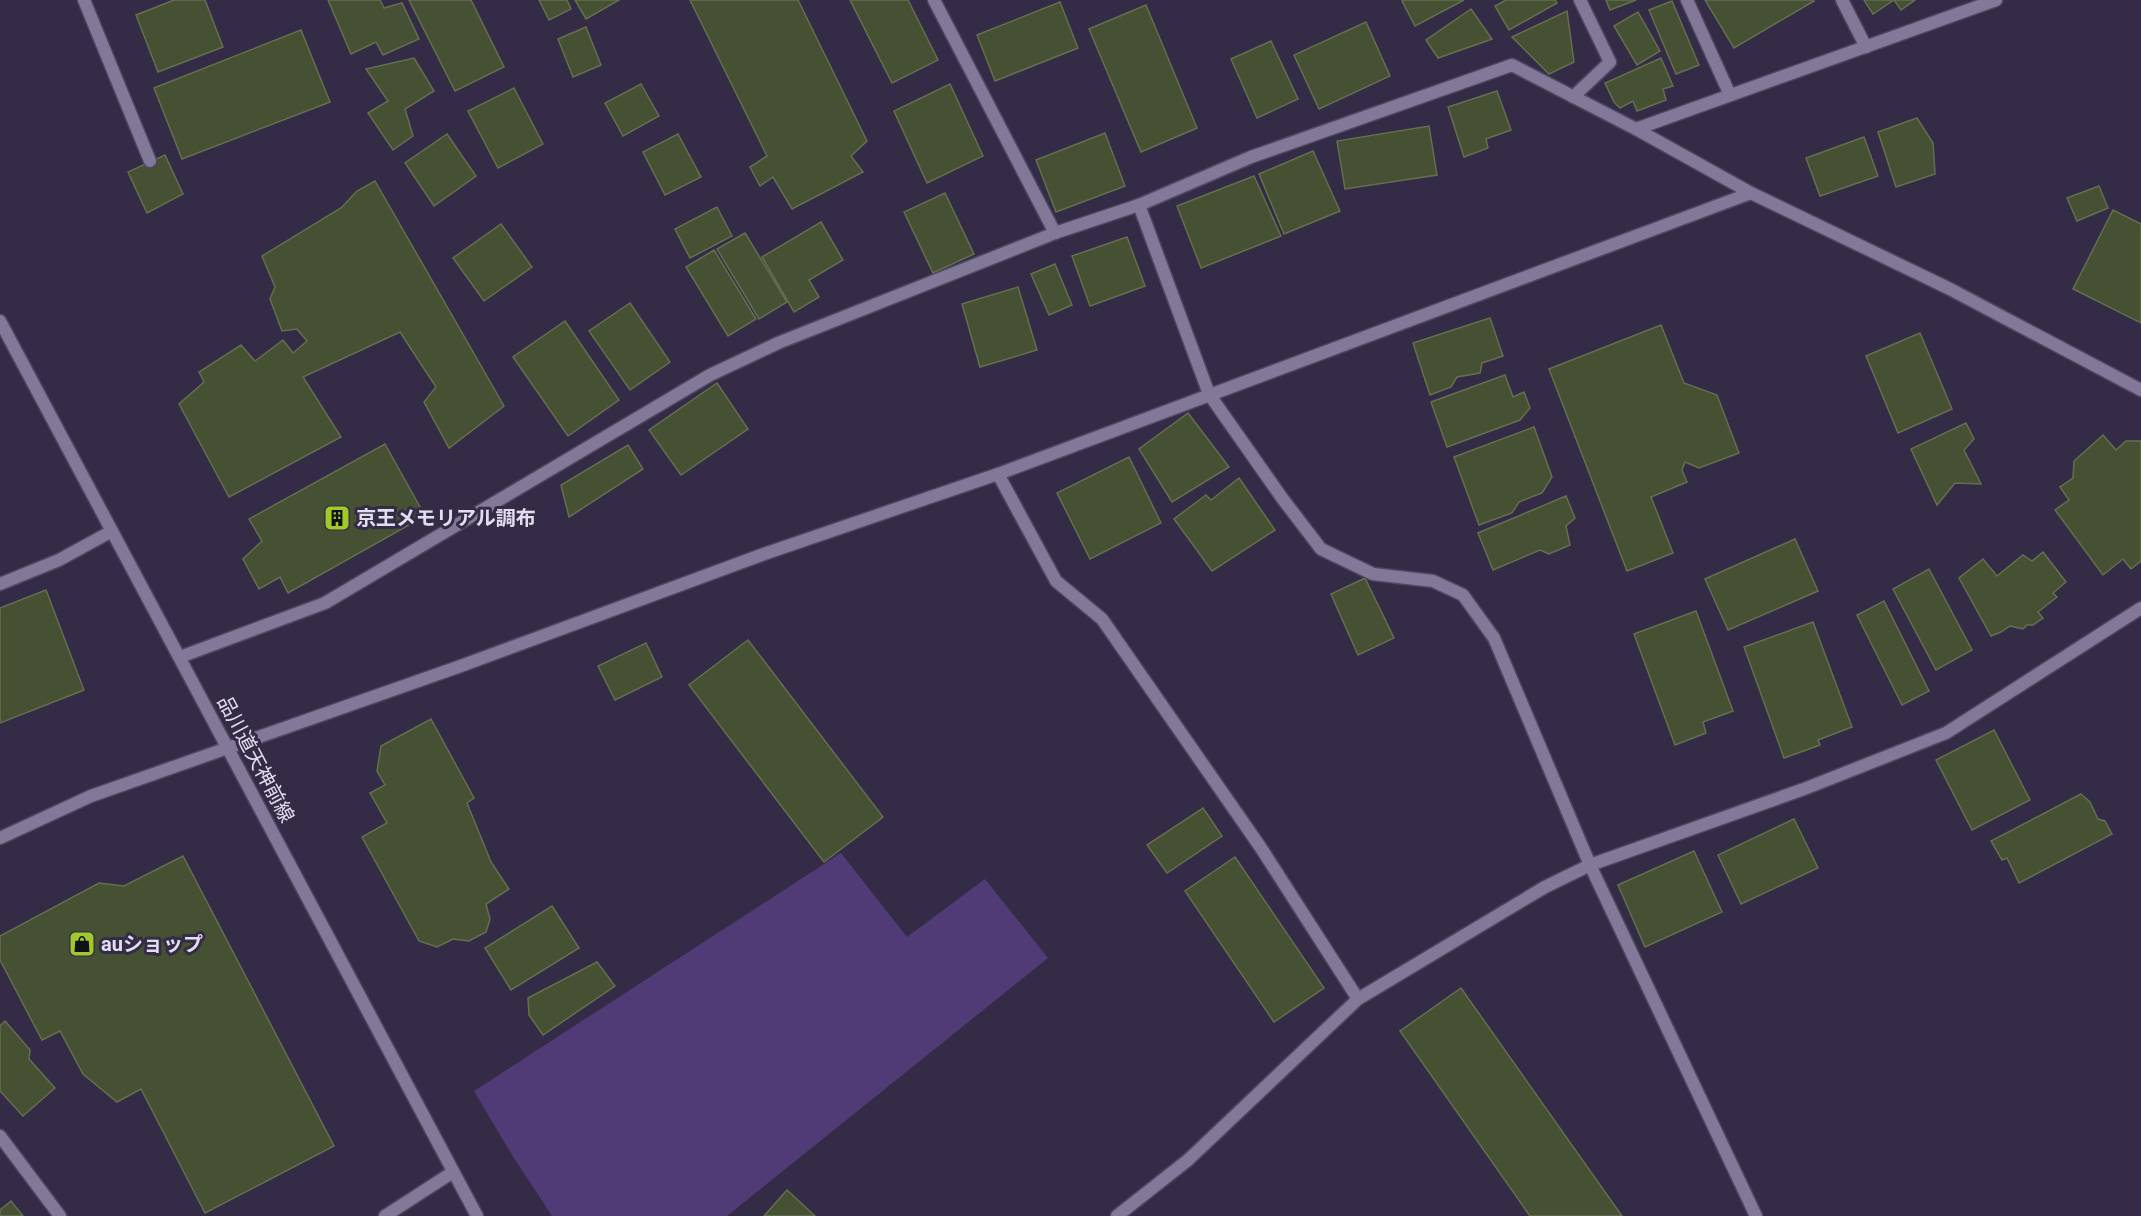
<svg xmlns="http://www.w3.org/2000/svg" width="2141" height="1216" font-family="Roboto,'Noto Sans JP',sans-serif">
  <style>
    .green { fill: #503b76 }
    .building { fill: #465032; stroke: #656f50; stroke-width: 1.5 }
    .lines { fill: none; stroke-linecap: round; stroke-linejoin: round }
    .service-casing { stroke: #504862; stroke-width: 15 }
    .minor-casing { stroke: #504862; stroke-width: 15 }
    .tertiary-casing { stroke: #504862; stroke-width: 15 }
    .service { stroke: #827999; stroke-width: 12 }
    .minor { stroke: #827999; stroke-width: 12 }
    .tertiary { stroke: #827999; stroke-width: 12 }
    .labels { text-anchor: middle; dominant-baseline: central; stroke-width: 6; stroke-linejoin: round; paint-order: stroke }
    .poi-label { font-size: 20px; font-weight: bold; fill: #e2ddef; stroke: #342c47; text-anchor: start }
    .street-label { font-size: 20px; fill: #e2ddef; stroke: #342c47 }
  </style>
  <rect width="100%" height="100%" fill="#342c47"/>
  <path class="green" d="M841 853 907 937 985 879 1048 958 727 1216H552L512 1155 474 1091Z"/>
  <g class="building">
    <path d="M174 0H205L223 47 158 72 136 15Z"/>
    <path d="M328 0H380L384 8 402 3 419 39 383 55 376 42 351 54Z"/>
    <path d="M409 0H471L504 67 455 91Z"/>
    <path d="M539 0H567L571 9 549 20Z"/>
    <path d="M575 0H619L586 19Z"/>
    <path d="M690 0H798L867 141 851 156 863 172 792 209 773 177 760 186 750 167 767 156Z"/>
    <path d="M850 0H908L938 60 892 83Z"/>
    <path d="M1404 0H1464L1415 26 1402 1Z"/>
    <path d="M1506 0H1555L1557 3 1509 30 1495 6Z"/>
    <path d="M1606 0H1636L1610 10Z"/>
    <path d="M1705 0H1813L1814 1 1734 48Z"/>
    <path d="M1864 0H1894L1873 14Z"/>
    <path d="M1894 0H1915L1901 10Z"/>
    <path d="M1672 1 1699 65 1676 74 1649 10Z"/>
    <path d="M1060 2 1078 48 995 81 977 35Z"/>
    <path d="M1146 5 1197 128 1141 152 1089 29Z"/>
    <path d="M1471 9 1492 39 1438 58 1426 40Z"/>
    <path d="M1567 11 1574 62 1549 74 1512 37Z"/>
    <path d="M1638 12 1660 51 1637 65 1614 26Z"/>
    <path d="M1366 22 1390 76 1319 109 1294 55Z"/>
    <path d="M586 27 601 65 573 77 558 39Z"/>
    <path d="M301 30 330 102 182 159 154 88Z"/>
    <path d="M1271 41 1298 99 1257 118 1231 59Z"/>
    <path d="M414 58 434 91 405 109 413 136 393 150 368 113 388 101 366 69Z"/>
    <path d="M1661 58 1673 86 1663 89 1666 100 1637 111 1633 101 1620 108 1614 102 1605 83Z"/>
    <path d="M641 84 659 116 623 136 605 103Z"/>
    <path d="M950 84 983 156 927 183 894 111Z"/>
    <path d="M514 88 543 144 498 168 468 111Z"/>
    <path d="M1497 91 1511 130 1486 139 1488 148 1464 157 1448 107Z"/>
    <path d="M1917 118 1933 143 1935 174 1896 187 1878 132Z"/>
    <path d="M1429 126 1437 175 1345 189 1337 141Z"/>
    <path d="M1105 133 1125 186 1056 212 1036 160Z"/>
    <path d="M447 134 476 176 434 206 405 163Z"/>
    <path d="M678 134 701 177 665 195 643 152Z"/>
    <path d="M1864 137 1878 176 1820 196 1806 158Z"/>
    <path d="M1313 151 1340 211 1284 234 1259 174Z"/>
    <path d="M165 155 183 194 147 213 128 172Z"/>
    <path d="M1254 176 1281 236 1201 268 1177 206Z"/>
    <path d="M375 181 504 406 449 448 424 402 436 387 400 332 303 377 341 437 229 497 179 404 204 382 199 372 241 345 255 361 283 340 293 353 307 341 297 329 282 331 270 299 275 287 262 256 341 208 357 191Z"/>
    <path d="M2099 186 2108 208 2077 221 2067 198Z"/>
    <path d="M945 193 974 254 933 273 904 212Z"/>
    <path d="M717 207 732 236 690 258 675 229Z"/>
    <path d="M2113 210 2141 224V323L2073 289Z"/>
    <path d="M821 222 843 260 809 280 819 297 794 312 762 257Z"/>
    <path d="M501 224 532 267 484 301 453 258Z"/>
    <path d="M745 233 787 302 759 319 717 249Z"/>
    <path d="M1127 237 1145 286 1090 306 1072 256Z"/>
    <path d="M714 250 756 319 728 336 686 267Z"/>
    <path d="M1055 264 1072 305 1049 315 1031 274Z"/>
    <path d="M1018 287 1037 350 980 367 962 304Z"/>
    <path d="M630 303 670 362 630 390 589 331Z"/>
    <path d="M1490 318 1503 356 1482 363 1480 373 1457 377 1451 387 1430 395 1413 343Z"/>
    <path d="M565 321 619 400 568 436 513 357Z"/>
    <path d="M1661 325 1684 383 1717 395 1739 453 1699 468 1685 462 1682 470 1687 482 1651 497 1673 553 1627 571 1549 369Z"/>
    <path d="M1920 333 1952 409 1898 433 1866 356Z"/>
    <path d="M1505 375 1513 397 1524 392 1530 408 1520 420 1447 447 1431 402Z"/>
    <path d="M717 383 748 429 681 475 649 430Z"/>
    <path d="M1188 413 1229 467 1172 502 1139 449Z"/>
    <path d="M1966 423 1974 439 1964 450 1981 484 1955 483 1937 505 1911 449Z"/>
    <path d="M1534 427 1552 477 1542 493 1519 502 1512 513 1479 525 1454 457Z"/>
    <path d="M2103 435 2116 450 2126 441H2141V561L2131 569 2123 559 2103 575 2055 510 2069 500 2060 487 2073 478 2074 461Z"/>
    <path d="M385 444 425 516 288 593 280 577 259 589 243 559 262 541 249 519Z"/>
    <path d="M628 445 643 469 569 517 561 485Z"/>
    <path d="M1129 457 1161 523 1090 559 1057 493Z"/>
    <path d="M1239 478 1275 530 1212 571 1174 519 1206 495 1211 500Z"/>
    <path d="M1566 496 1575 518 1566 526 1570 545 1549 554 1540 550 1493 570 1478 533Z"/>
    <path d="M1795 539 1818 591 1728 630 1705 579Z"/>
    <path d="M2043 552 2066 582 2053 593 2057 597 2038 612 2043 618 2033 625H2027L2023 629 2010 626 2001 632 1991 636 1959 578 1983 559 1997 576 2023 555 2032 561Z"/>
    <path d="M1929 569 1972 650 1936 670 1893 589Z"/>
    <path d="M1365 578 1394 638 1358 655 1331 594Z"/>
    <path d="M46 590 84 690 0 723V608Z"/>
    <path d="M1884 601 1929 691 1902 705 1857 615Z"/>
    <path d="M1696 611 1733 711 1703 722 1706 733 1675 745 1634 634Z"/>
    <path d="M1813 622 1852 727 1818 740 1820 745 1784 758 1744 647Z"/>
    <path d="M748 640 883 817 824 862 689 685Z"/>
    <path d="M646 643 662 677 615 700 598 666Z"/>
    <path d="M431 719 474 798 467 803 491 862 509 889 486 904 490 919 486 932 469 941 453 939 437 947 419 941 362 837 387 823 370 793 385 785 377 771 381 746Z"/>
    <path d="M1994 730 2030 800 1972 830 1936 760Z"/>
    <path d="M2081 794 2090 802 2098 819 2105 821 2112 834 2019 883 2007 858 2002 860 1991 841Z"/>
    <path d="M1203 808 1222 836 1167 873 1147 845Z"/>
    <path d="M1794 819 1818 868 1741 904 1718 855Z"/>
    <path d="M1694 851 1722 912 1645 947 1618 885Z"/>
    <path d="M183 856 334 1146 205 1213 141 1089 117 1102 83 1074 60 1031 42 1040 0 960V936L99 883 124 886Z"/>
    <path d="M1235 857 1324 988 1274 1022 1185 891Z"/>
    <path d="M552 906 579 948 511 990 485 948Z"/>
    <path d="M597 962 615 986 543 1035 529 1015 528 998Z"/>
    <path d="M1461 988 1622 1216H1530L1400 1031Z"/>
    <path d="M5 1021 30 1050 29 1059 55 1088 23 1116 0 1091V1026Z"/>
    <path d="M787 1190 815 1216H764Z"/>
    <path d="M11 1201 23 1216H0V1210Z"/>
  </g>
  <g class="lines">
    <g class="service-casing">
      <g id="service">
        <path d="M84 0 150 161"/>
        <path d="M934 0 1055 233"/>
        <path d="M1687 0 1730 95"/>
        <path d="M1842 0 1866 47"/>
        <path d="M1573 97 1610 62 1580 0"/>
        <path d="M1636 129 1996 0"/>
        <path d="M1139 205 1209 394"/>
        <path d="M0 1136 60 1216"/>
      </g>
    </g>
    <g class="minor-casing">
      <g id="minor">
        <path d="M1209 394 1282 498 1321 549 1373 574 1433 581 1463 595 1494 638 1590 865 1756 1216"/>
        <path d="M998 474 1056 581 1102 619 1261 848 1358 999"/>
        <path d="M0 584 59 560 112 531"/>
        <path d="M180 657 325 603 710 375 778 343 1055 233 1139 205 1251 157 1512 65 1636 129 1751 193 1950 289 2141 390"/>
        <path d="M0 838 91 796 458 667 764 554 998 474 1751 193"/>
        <path d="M385 1216 453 1172"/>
        <path d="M1117 1216 1188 1160 1358 999 1545 887 1590 865 1804 789 1946 733 2141 608"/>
      </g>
    </g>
    <g class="tertiary-casing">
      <path id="tertiary" d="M0 321 477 1216"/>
    </g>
    <use href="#service" class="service"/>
    <use href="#minor" class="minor"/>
    <use href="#tertiary" class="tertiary"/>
  </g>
  <defs>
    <g id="building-square" transform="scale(1.35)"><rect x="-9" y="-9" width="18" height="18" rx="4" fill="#a1c92a" stroke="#342c47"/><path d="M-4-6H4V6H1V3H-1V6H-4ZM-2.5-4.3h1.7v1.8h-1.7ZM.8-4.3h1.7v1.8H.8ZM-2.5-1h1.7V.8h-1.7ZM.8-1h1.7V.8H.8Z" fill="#111"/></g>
    <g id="shop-square" transform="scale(1.35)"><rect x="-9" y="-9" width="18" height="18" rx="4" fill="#a1c92a" stroke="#342c47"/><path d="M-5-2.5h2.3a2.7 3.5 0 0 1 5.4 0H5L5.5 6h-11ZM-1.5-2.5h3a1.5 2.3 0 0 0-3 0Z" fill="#111"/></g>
  </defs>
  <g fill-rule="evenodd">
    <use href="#building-square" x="337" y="518"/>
    <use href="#shop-square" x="82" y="944"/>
  </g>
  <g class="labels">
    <g class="poi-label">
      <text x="356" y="518">京王メモリアル調布</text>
      <text x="101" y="944">auショップ</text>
    </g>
    <g class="street-label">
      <text transform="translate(256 759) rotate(62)">品川道天神前線</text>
    </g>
  </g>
</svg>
